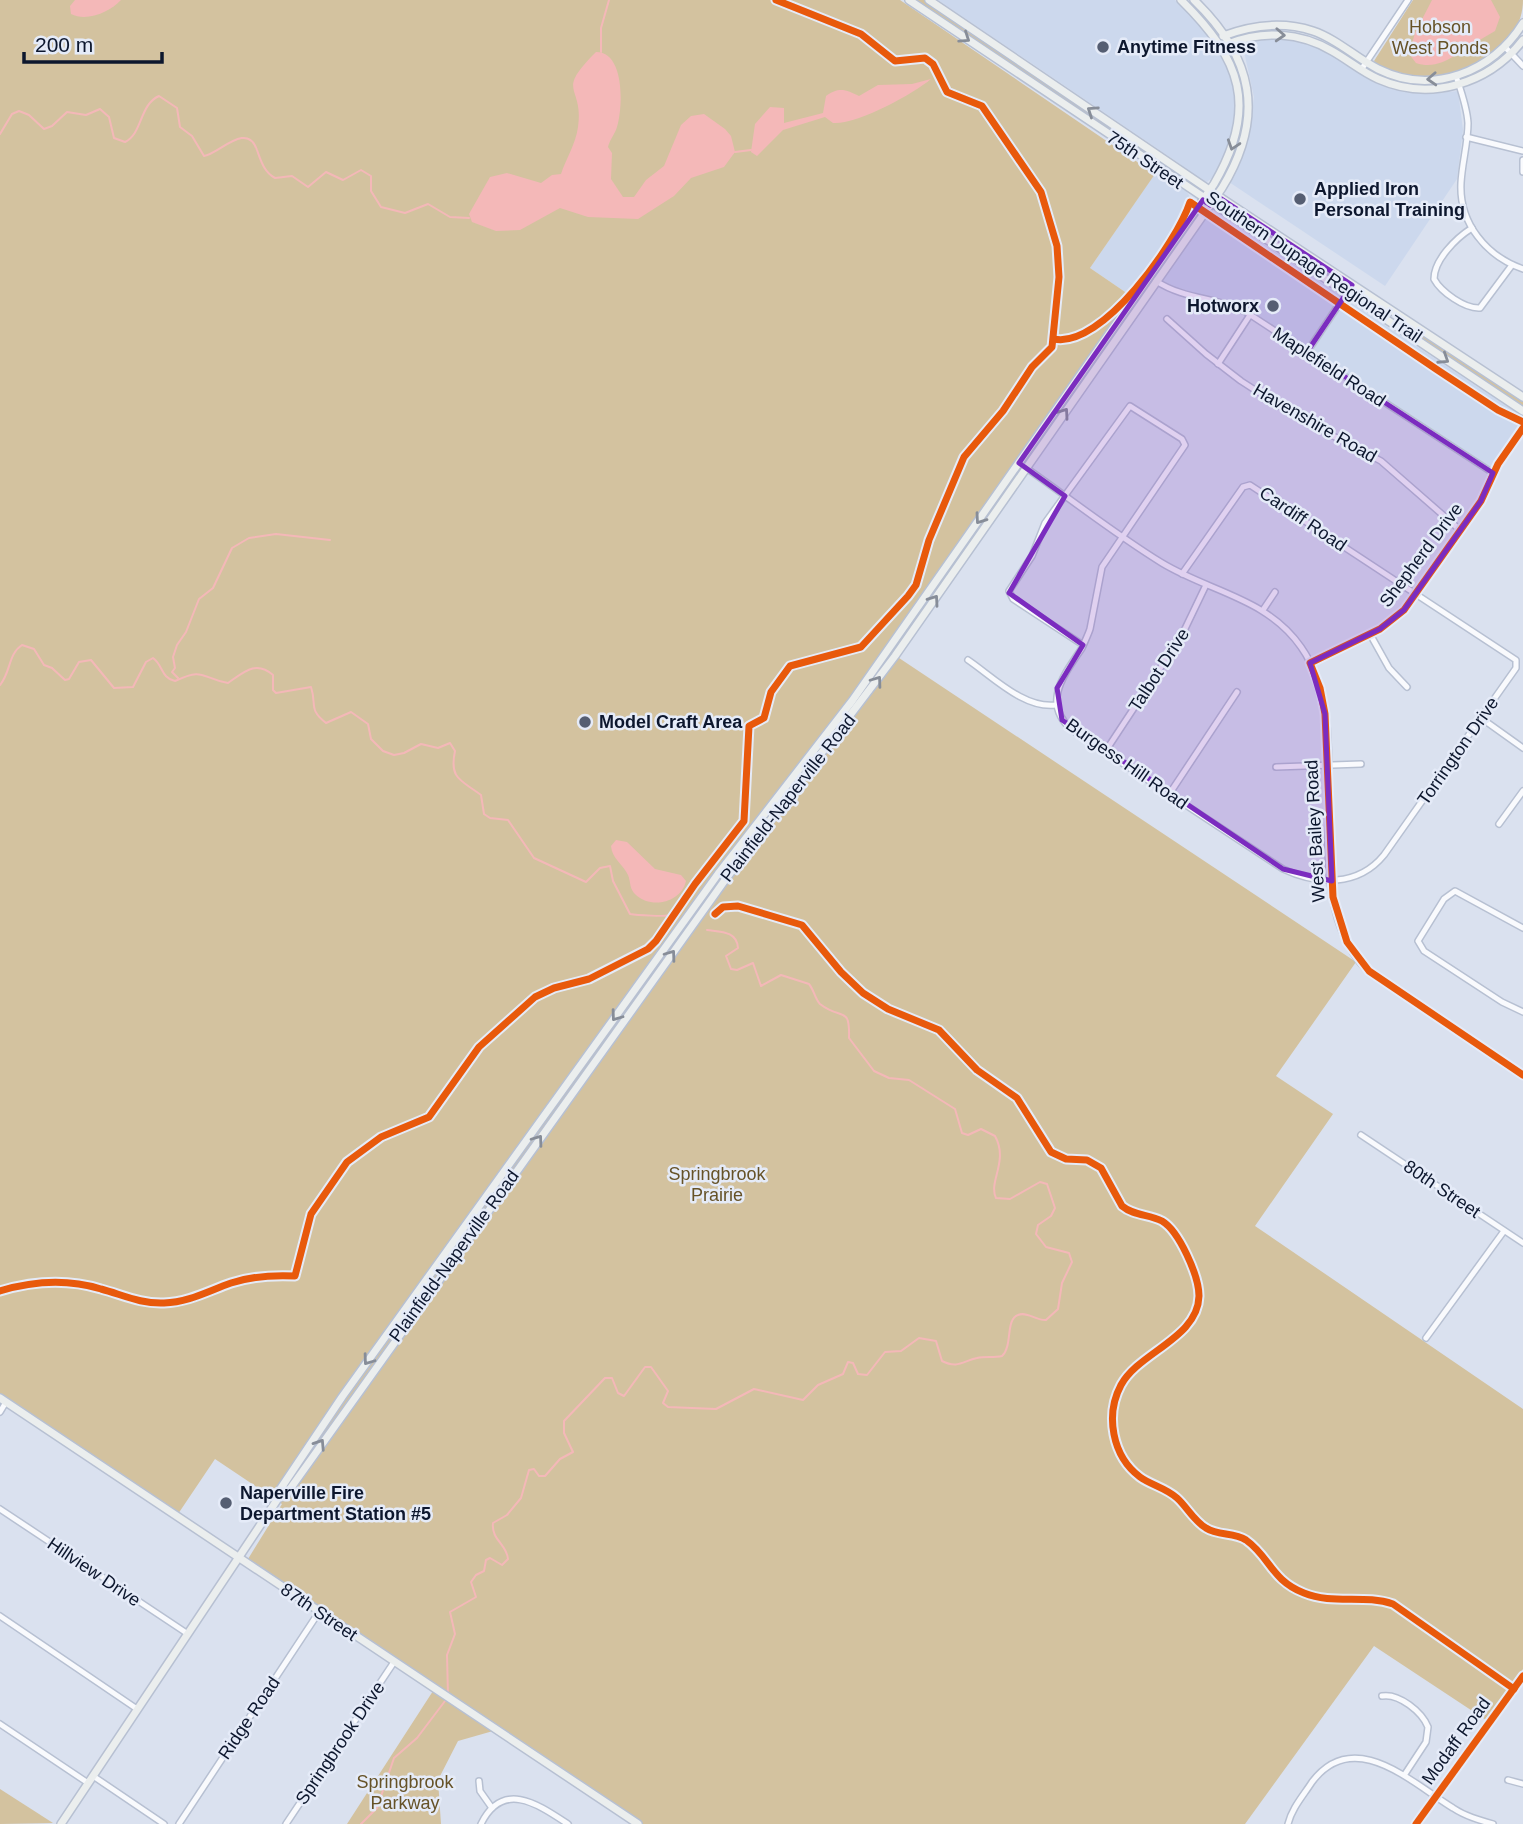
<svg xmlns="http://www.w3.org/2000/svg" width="1523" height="1824" font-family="Helvetica,sans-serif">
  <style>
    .built { fill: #ccd8ed }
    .green { fill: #d3c29f }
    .water { fill: #f4b8b8 }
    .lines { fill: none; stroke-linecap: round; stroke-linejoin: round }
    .stream { stroke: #f4b8b8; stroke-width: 2 }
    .street-casing { stroke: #b7c0d2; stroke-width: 8 }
    .secondary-casing { stroke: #b7c0d2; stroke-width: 10 }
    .street { stroke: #f9fafd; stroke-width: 5 }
    .secondary { stroke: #ebeeee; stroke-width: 7 }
    .cycleway-casing { stroke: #e5ebf8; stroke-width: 11 }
    .cycleway { stroke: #e8590c; stroke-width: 7 }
    .oneway { stroke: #878d98 }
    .marked { fill: #7b2cbf; fill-opacity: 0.2; stroke: #7b2cbf; stroke-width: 5; stroke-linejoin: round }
    .poi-dot { fill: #555e72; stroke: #e5ebf8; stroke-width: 2.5 }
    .labels { text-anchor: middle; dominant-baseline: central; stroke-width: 5; stroke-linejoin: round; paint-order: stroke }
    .park-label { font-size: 18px; fill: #665227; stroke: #e5ebf8 }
    .poi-label { font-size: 18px; font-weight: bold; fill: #0d172e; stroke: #e5ebf8; text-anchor: start }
    .street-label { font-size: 18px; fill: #0d172e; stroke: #e5ebf8 }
  </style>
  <rect width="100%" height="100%" fill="#dae1ef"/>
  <g class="built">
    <path d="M938 0H1175L1213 37 1232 79 1236 111 1230 146 1217 174 1207 182 1195 178 1180 164Z"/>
    <path d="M1270 37 1312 44 1391 89 1428 94 1458 91 1463 130 1457 179 1385 286 1229 182 1246 148 1254 97 1243 47 1248 41Z"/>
    <path d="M1156 172 1187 192 1194 204 1131 296 1090 268Z"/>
    <path d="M1216 213 1520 415V425L1489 472 1247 312 1192 297 1159 282 1203 220 1209 214Z"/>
  </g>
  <g class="green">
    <path d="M0 0H900L1155 174 1090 268 1131 296 1015 473 1017 475 893 654 1356 962 1276 1076 1333 1114 1255 1226 1523 1409V1669L1486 1720 1374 1646 1245 1824H643L248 1559 282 1504 215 1459 178 1514 0 1397Z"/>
    <path d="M913 0H924L1155 158 1087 118Z"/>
    <path d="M1413 0H1523C1523 51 1460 80 1414 77 1401 76 1389 70 1377 66L1374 61Z"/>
    <path d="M1358 298 1437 344 1523 400V408Z"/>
    <path d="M433 1691 493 1731 458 1741 438 1780 441 1824H347Z"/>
    <path d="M0 1789 53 1823 0 1824Z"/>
  </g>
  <g class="water">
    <path d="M75 0H121C110 12 87 22 71 14L70 6Z"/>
    <path d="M1432 0H1491L1500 17 1495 31 1466 48 1456 41V55C1443 63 1431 68 1416 63L1409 54 1415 33Z"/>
    <path d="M596 52C625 52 623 107 617 127 615 134 610 139 608 147L612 153 611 179 623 197H634L646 180 664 166 681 125 691 116 704 114 725 129 731 136 735 152 724 167 691 178 674 196 638 219 588 217 560 208 520 230 496 231 472 222 469 214 490 177 507 173 541 183 552 175 561 174C566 159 576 143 578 127 584 84 554 94 596 52Z"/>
    <path d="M931 79C913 94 857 125 833 123L825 117 783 130 757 156 751 152 755 124 770 107 784 108V123L823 113 826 96C839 86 847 90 859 96L878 85 912 84Z"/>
    <path d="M616 840 627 842 655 869 681 875 686 881C681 903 651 909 636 895 629 889 631 882 628 875 623 864 612 859 611 846Z"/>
  </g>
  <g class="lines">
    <g class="stream">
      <path d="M601 52V28L609 0"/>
      <path d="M0 134 12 114 19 111 29 115 44 129 52 126 67 112 86 115 100 109 109 117 114 138 125 142C143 133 139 105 159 96L177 108 180 127 192 136 204 156C218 155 247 120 257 150 261 161 264 172 275 178L292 176 308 187 326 172 343 180 361 170 371 176V191L381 207 405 213 428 204 450 217 469 218"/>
      <path d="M735 152 751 150"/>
      <path d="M178 678 172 672 175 668 173 657 177 645 186 632 199 599 213 588 232 548 249 538 276 534 330 540"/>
      <path d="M0 685C11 672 8 654 22 645L34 649 44 665 52 668 65 680 69 679 79 662 91 660 114 688 133 687 146 662 153 658C163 665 161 678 175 681 205 667 200 678 228 683 244 672 256 660 273 675V690L276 693 311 687C317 705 308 709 326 723L351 712 368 724 371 739 383 751 394 755 404 753 421 744 438 748 450 743 455 751C449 779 461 780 481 795L484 814 490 818 508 820 534 858 586 882 600 868 610 866 613 881 630 914C636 915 667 917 671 915"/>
      <path d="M448 1696 447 1655 455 1634 450 1612 476 1597 471 1582 476 1575 484 1571 486 1560 490 1558 502 1565 508 1559C507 1544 491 1540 493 1523L507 1515 521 1498 529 1470 534 1469 539 1476H545L560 1459 573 1452 564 1433V1421L605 1378H612L618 1393 624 1396 645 1367H651L668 1391 663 1403 668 1407 716 1409 754 1389 803 1400 818 1385 843 1374 848 1362 853 1363 858 1374 867 1375 885 1352 901 1351 919 1338 936 1341 942 1361C958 1369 963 1361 977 1358 985 1356 994 1358 1002 1356 1013 1346 1005 1320 1018 1315 1027 1311 1037 1321 1046 1320L1058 1309 1062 1283 1072 1262 1069 1253 1046 1247 1036 1234 1038 1225 1051 1216 1055 1208 1047 1184 1040 1182 1010 1199 996 1198C988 1182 1009 1161 995 1136L981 1129 968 1135 962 1133 955 1109 909 1080 889 1078 874 1071 849 1038C850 1005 842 1021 820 1004 815 999 814 990 809 984L781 975 761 986 753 963 737 970 731 969 726 956 738 948C737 931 721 932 707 930"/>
      <path d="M361 1824 377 1808 394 1758 417 1738 445 1701"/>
    </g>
    <g class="street-casing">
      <g id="street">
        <path d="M1505 47 1523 66"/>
        <path d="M1361 70 1408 0"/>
        <path d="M1456 76C1461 91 1467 107 1468 123 1468 143 1462 163 1461 183 1459 223 1486 256 1523 269"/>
        <path d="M1466 137 1523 151"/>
        <path d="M1523 160V172"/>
        <path d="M1472 228C1456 238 1434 260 1434 279 1441 292 1465 309 1480 308L1512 265"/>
        <path d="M1156 281C1185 300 1217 297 1246 312L1493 473"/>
        <path d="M1167 319 1206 354 1241 381 1295 416 1381 461 1460 530"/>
        <path d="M1307 352 1352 285"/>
        <path d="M1218 364 1250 315"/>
        <path d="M1019 463C1067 496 1113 533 1162 563 1210 592 1267 598 1301 647 1361 732 1295 877 1358 960 1370 976 1392 986 1409 998 1447 1023 1485 1049 1523 1075"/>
        <path d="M1263 610 1275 592"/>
        <path d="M1370 634 1389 668 1407 687"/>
        <path d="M1083 645 1013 599 1009 591 1032 556 1045 523 1130 406 1182 439 1185 445 1102 567 1090 629C1088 635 1085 641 1082 648 1064 675 1041 703 1072 730L1283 869C1317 885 1358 887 1384 855L1516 668V660L1250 485 1243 487 1182 574"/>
        <path d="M968 660C993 677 1024 709 1056 705"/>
        <path d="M1310 663 1380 629 1404 610 1481 501 1498 464 1523 428"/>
        <path d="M1481 718 1523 748"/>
        <path d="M1105 752 1182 635 1206 585"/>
        <path d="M1276 767 1361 764"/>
        <path d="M1170 793 1237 692"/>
        <path d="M1499 824 1523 791"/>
        <path d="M1523 928 1455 891 1444 899 1418 941 1424 951 1502 1002 1523 1012"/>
        <path d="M1361 1135 1523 1243"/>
        <path d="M1426 1338 1504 1231"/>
        <path d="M0 1412 6 1402"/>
        <path d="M0 1509 188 1634"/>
        <path d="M0 1616 137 1709"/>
        <path d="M1382 1696C1399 1693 1422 1712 1428 1727L1426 1742 1405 1774"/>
        <path d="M0 1724 88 1783"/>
        <path d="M93 1776 164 1824"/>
        <path d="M1508 1780 1523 1784"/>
        <path d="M479 1781 480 1791 492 1808"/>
        <path d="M179 1824 319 1612"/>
        <path d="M286 1824 394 1662"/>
        <path d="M481 1824C503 1779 539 1805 568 1824"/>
        <path d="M1288 1824C1292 1808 1303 1796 1312 1782 1354 1726 1412 1783 1453 1808 1465 1816 1479 1820 1493 1824"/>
      </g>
    </g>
    <g class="secondary-casing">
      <g id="secondary">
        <path d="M909 0 1523 411"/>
        <path d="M929 0 1224 200 1523 397"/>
        <path d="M1223 36C1252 25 1282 21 1313 31 1337 39 1356 58 1378 69 1432 96 1493 72 1523 23"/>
        <path d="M1228 44C1262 30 1300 32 1332 51 1348 60 1362 72 1378 79 1430 102 1489 84 1523 40"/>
        <path d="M0 1398 638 1824"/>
        <path d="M279 1497V1491L342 1397 718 874 852 701 1214 184C1259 107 1241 59 1181 0"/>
        <path d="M61 1824 279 1497 285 1496 725 880 895 656 1222 188C1266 116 1253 57 1194 0"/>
        <path d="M1416 1824 1523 1676"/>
      </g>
    </g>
    <use href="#street" class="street"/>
    <use href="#secondary" class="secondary"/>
    <g class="cycleway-casing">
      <g id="cycleway">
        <path d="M1054 339C1102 349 1177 242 1190 202L1436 369 1498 410 1523 422"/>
        <path d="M1523 428 1498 464 1481 501 1404 610 1380 629 1310 663 1320 688 1325 714 1333 897 1347 942 1369 971 1523 1075"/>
        <path d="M715 914 723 907 738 906 802 925 841 972 863 993 888 1009 939 1030 977 1070 1017 1098 1051 1152 1066 1159 1087 1160 1101 1168 1122 1206C1134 1216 1149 1214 1162 1221 1179 1231 1199 1276 1199 1296 1198 1338 1139 1352 1121 1385 1105 1415 1112 1456 1140 1477 1151 1485 1166 1488 1177 1498 1187 1507 1194 1521 1206 1528 1218 1536 1234 1532 1246 1540 1270 1557 1271 1580 1304 1593 1333 1605 1364 1594 1393 1604L1514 1689"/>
        <path d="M0 1291C33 1281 68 1279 101 1289 123 1295 141 1304 164 1303 189 1302 208 1291 231 1283 252 1276 273 1275 295 1276L311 1214 347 1162 381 1137 429 1117 479 1047 535 997 554 988 589 979 648 949 656 941 695 884 744 821 749 726 764 718 771 692 790 666 861 647 908 596 916 585 929 540 964 457 1003 411 1032 367 1052 347 1059 277 1057 246 1041 192 982 106 947 92 933 64 925 58 895 61 861 34 776 0"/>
        <path d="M1416 1824 1523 1676"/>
      </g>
    </g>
    <use href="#cycleway" class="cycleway"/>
  </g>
  <defs><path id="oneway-chevron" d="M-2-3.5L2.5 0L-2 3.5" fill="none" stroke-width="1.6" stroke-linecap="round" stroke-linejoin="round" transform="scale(1.75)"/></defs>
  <g class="oneway">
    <use href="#oneway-chevron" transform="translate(1280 35) rotate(3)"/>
    <use href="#oneway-chevron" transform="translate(965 38) rotate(34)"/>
    <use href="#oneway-chevron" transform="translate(1432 79) rotate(177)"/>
    <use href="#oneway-chevron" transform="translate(1092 111) rotate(-146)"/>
    <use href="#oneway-chevron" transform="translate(1233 145) rotate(108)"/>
    <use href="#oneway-chevron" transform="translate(1444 359) rotate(33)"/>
    <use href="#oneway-chevron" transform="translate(1064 413) rotate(-55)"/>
    <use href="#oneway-chevron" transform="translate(980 519) rotate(125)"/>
    <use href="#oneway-chevron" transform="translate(934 600) rotate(-55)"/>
    <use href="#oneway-chevron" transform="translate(877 681) rotate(-54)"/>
    <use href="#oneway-chevron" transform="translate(671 955) rotate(-54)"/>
    <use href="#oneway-chevron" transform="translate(616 1016) rotate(126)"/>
    <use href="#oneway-chevron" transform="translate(538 1140) rotate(-54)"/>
    <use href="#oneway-chevron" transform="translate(368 1360) rotate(126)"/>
    <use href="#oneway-chevron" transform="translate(320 1444) rotate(-57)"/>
  </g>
  <path class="marked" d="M1217 196 1352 285 1307 352 1493 473 1481 501 1404 610 1380 629 1310 663 1325 714 1332 881 1283 869 1062 720 1057 688 1083 645 1009 593 1065 496 1019 463 1203 200 1210 205Z"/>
  <g class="poi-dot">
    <circle cx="1103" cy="47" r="7"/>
    <circle cx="1300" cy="199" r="7"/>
    <circle cx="1273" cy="306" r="7"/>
    <circle cx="585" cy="722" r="7"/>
    <circle cx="226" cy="1503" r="7"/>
  </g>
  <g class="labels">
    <g class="park-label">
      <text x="1440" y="27">Hobson<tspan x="1440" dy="21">West Ponds</tspan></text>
      <text x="717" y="1174">Springbrook<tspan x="717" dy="21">Prairie</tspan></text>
      <text x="405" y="1782">Springbrook<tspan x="405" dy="21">Parkway</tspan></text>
    </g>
    <g class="poi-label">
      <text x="1117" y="47">Anytime Fitness</text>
      <text x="1314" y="189">Applied Iron<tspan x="1314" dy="21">Personal Training</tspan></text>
      <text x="1259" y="306" text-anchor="end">Hotworx</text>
      <text x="599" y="722">Model Craft Area</text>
      <text x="240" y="1493">Naperville Fire<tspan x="240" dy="21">Department Station #5</tspan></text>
    </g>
    <g class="street-label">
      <text transform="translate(1145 160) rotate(34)">75th Street</text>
      <text transform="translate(1314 267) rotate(34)">Southern Dupage Regional Trail</text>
      <text transform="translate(1329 367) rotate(33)">Maplefield Road</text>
      <text transform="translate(1315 423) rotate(30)">Havenshire Road</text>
      <text transform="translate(1303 519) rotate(34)">Cardiff Road</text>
      <text transform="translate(1421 555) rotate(-53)">Shepherd Drive</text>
      <text transform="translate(1159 670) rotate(-57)">Talbot Drive</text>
      <text transform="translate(1458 751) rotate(-55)">Torrington Drive</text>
      <text transform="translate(1127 764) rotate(35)">Burgess Hill Road</text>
      <text transform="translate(788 798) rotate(-52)">Plainfield-Naperville Road</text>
      <text transform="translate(1315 831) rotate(-93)">West Bailey Road</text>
      <text transform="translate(1442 1189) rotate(34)">80th Street</text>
      <text transform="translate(454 1256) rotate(-54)">Plainfield-Naperville Road</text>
      <text transform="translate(94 1572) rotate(34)">Hillview Drive</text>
      <text transform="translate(319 1612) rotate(34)">87th Street</text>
      <text transform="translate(249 1718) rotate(-56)">Ridge Road</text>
      <text transform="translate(1456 1741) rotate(-54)">Modaff Road</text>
      <text transform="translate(340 1743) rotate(-56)">Springbrook Drive</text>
    </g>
  </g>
  <path d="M24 52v10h138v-10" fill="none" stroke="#0d172e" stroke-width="3.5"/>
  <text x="35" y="52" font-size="21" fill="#0d172e" stroke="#e5ebf8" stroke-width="5" paint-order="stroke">200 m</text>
</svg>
